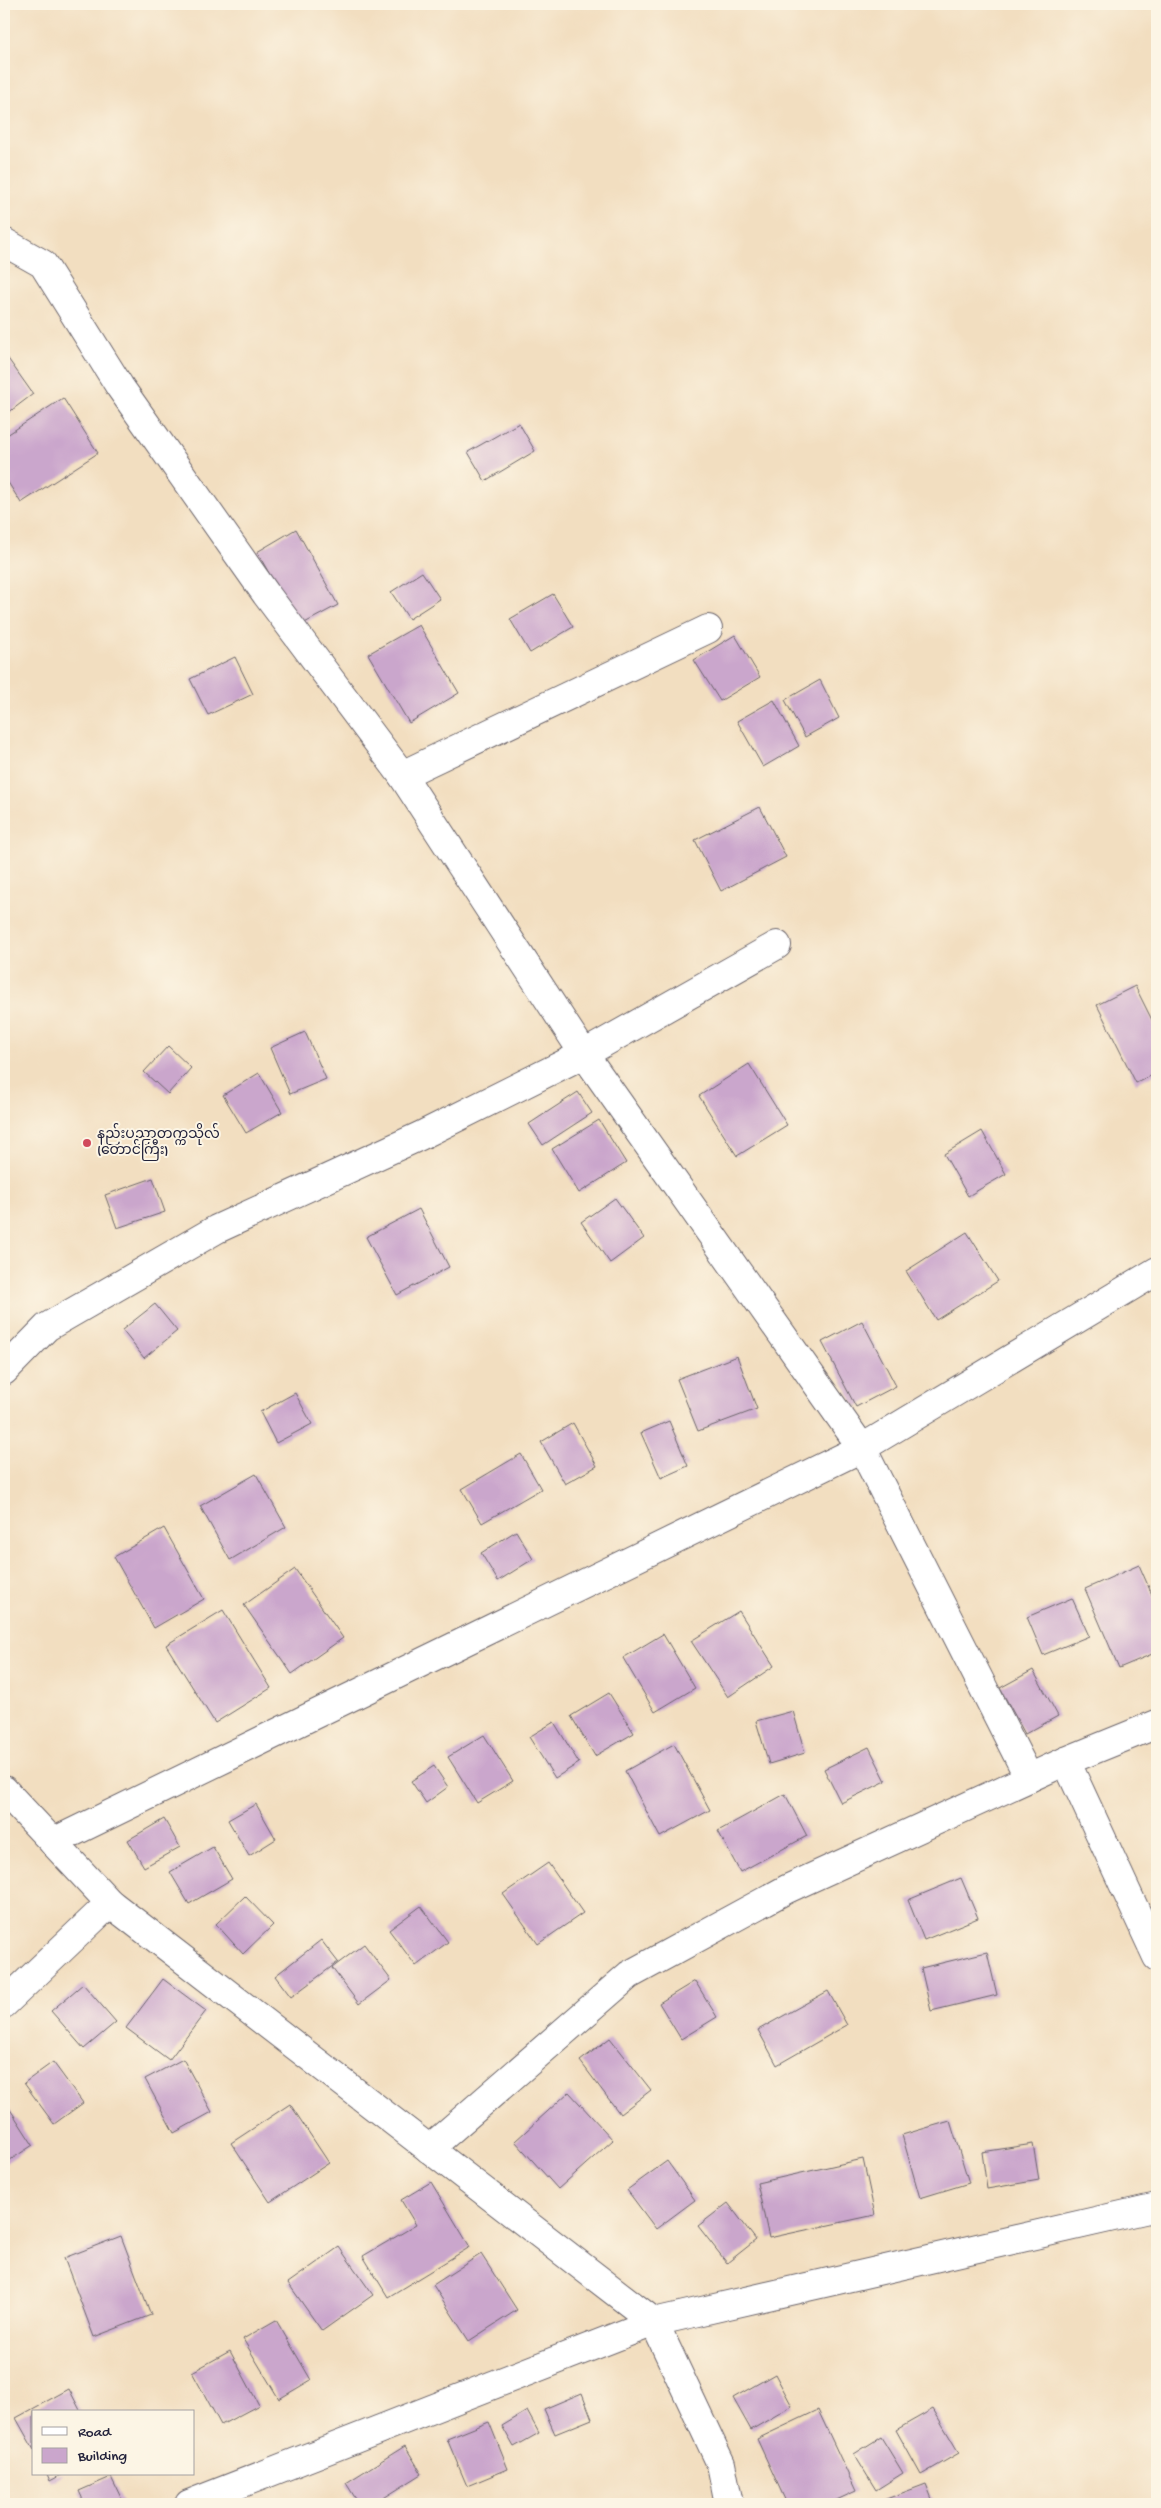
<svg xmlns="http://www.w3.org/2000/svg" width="1161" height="2508" font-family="'Gochi Hand','Noto Sans Myanmar',sans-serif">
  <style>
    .building { fill: #caa6cc }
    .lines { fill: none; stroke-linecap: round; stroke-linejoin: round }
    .minor-casing { stroke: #6b646a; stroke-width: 30 }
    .minor { stroke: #fff; stroke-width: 28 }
    .poi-dot { fill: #d1495b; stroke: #fcf5e5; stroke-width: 2 }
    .labels { text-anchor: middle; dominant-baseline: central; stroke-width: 4; stroke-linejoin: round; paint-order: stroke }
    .poi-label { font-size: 14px; fill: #22223b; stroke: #fcf5e5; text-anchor: start }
  </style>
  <rect width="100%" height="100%" fill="#fcf5e5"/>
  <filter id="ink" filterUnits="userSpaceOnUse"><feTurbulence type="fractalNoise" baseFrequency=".02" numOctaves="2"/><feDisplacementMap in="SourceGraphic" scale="10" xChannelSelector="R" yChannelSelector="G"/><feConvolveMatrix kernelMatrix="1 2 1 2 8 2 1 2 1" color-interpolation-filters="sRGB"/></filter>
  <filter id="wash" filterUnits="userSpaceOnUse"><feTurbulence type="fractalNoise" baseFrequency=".0096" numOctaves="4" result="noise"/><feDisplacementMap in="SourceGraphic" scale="20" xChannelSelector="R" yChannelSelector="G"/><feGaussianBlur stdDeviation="1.12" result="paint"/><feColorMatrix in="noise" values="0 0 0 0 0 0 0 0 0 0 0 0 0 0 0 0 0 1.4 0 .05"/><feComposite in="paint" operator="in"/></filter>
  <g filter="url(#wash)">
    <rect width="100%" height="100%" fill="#f2dec0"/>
    <g id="blocks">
      <g class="building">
        <path d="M4 353 33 394 4 416Z"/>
        <path d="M63 398 98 453 21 503 4 476V437Z"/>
        <path d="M519 423 535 451 485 481 468 452Z"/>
        <path d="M296 529 338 605 299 626 257 552Z"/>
        <path d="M422 572 440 599 409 619 391 592Z"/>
        <path d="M553 594 573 627 530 653 510 619Z"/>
        <path d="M419 625 459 693 409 723 368 654Z"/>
        <path d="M735 635 760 677 720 701 694 660Z"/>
        <path d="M235 657 253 694 208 715 190 679Z"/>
        <path d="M820 680 839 718 805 737 785 700Z"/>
        <path d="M774 700 799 746 763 767 737 721Z"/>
        <path d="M760 807 786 857 721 891 695 840Z"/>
        <path d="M1135 986 1157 1030V1073L1136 1083 1097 1005Z"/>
        <path d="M305 1032 326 1079 290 1094 270 1048Z"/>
        <path d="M168 1046 191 1068 168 1094 144 1072Z"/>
        <path d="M749 1064 787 1125 737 1156 699 1096Z"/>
        <path d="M259 1073 282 1112 246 1133 223 1095Z"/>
        <path d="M578 1092 592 1113 543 1145 529 1124Z"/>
        <path d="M599 1120 626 1163 579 1193 552 1149Z"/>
        <path d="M982 1131 1006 1174 968 1196 944 1154Z"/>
        <path d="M153 1178 165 1212 117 1228 105 1195Z"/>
        <path d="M615 1198 644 1238 610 1263 581 1222Z"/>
        <path d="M419 1209 449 1267 397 1295 366 1237Z"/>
        <path d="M967 1232 998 1281 936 1320 906 1271Z"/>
        <path d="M155 1304 177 1331 144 1358 122 1330Z"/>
        <path d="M862 1321 896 1386 856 1407 822 1342Z"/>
        <path d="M737 1356 757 1409 698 1431 677 1379Z"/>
        <path d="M295 1393 312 1424 276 1443 260 1412Z"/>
        <path d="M669 1421 688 1466 661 1478 641 1433Z"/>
        <path d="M573 1423 597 1466 565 1484 541 1442Z"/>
        <path d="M521 1454 541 1489 482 1523 462 1489Z"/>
        <path d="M256 1474 286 1527 230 1560 200 1506Z"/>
        <path d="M164 1528 204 1599 154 1628 114 1557Z"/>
        <path d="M516 1531 533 1559 498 1581 481 1553Z"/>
        <path d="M1139 1565 1157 1606V1652L1119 1668 1085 1589Z"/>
        <path d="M295 1569 343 1638 292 1674 244 1605Z"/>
        <path d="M1072 1598 1089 1636 1043 1655 1027 1617Z"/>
        <path d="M223 1610 271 1688 215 1723 166 1645Z"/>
        <path d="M739 1611 774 1666 728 1697 691 1641Z"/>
        <path d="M663 1634 695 1688 655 1712 623 1658Z"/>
        <path d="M1033 1670 1058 1716 1025 1734 1000 1688Z"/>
        <path d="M609 1693 634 1733 595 1756 571 1716Z"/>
        <path d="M793 1711 805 1753 769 1764 756 1721Z"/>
        <path d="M554 1722 579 1763 555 1778 529 1737Z"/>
        <path d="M484 1735 513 1781 477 1803 448 1757Z"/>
        <path d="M674 1744 710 1810 660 1837 625 1771Z"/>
        <path d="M869 1747 886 1781 841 1803 824 1769Z"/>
        <path d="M434 1766 448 1787 426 1803 411 1781Z"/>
        <path d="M785 1794 807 1836 740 1872 718 1831Z"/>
        <path d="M256 1804 276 1839 249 1856 228 1820Z"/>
        <path d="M164 1819 180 1847 144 1867 128 1840Z"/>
        <path d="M213 1847 232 1879 189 1904 170 1872Z"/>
        <path d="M548 1863 583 1913 538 1944 503 1894Z"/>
        <path d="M961 1878 978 1918 924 1940 908 1900Z"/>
        <path d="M245 1896 273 1925 243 1954 216 1924Z"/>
        <path d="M421 1906 448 1942 416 1966 389 1930Z"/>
        <path d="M321 1940 338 1962 291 1997 275 1976Z"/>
        <path d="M364 1944 391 1980 359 2004 332 1968Z"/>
        <path d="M987 1952 997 1995 931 2011 921 1968Z"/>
        <path d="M163 1979 206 2011 169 2060 126 2028Z"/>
        <path d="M695 1981 717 2017 681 2039 659 2003Z"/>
        <path d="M83 1984 116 2022 84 2049 51 2011Z"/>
        <path d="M828 1991 847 2025 777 2065 758 2030Z"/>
        <path d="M610 2038 651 2090 620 2114 580 2061Z"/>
        <path d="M183 2059 212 2112 174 2133 145 2079Z"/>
        <path d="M53 2062 83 2103 54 2124 24 2083Z"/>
        <path d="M569 2092 613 2140 558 2189 515 2141Z"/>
        <path d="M4 2100 33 2145 4 2164Z"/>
        <path d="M290 2104 329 2163 270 2202 231 2143Z"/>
        <path d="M950 2121 969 2183 920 2198 902 2135Z"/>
        <path d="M1033 2144 1039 2180 987 2189 982 2152Z"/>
        <path d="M863 2159 875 2215 769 2238 757 2183Z"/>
        <path d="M667 2161 695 2200 656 2229 627 2190Z"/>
        <path d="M431 2182 470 2247 388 2297 363 2256 416 2225 401 2200Z"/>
        <path d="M728 2203 756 2240 727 2263 698 2226Z"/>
        <path d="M121 2236 151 2315 94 2337 64 2258Z"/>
        <path d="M339 2247 373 2295 322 2331 288 2283Z"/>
        <path d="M481 2254 517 2310 469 2341 433 2285Z"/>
        <path d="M276 2320 311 2380 279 2399 243 2339Z"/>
        <path d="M230 2351 259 2405 221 2425 192 2372Z"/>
        <path d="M775 2374 792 2406 751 2430 733 2398Z"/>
        <path d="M69 2389 81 2412H34V2450L16 2418Z"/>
        <path d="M582 2393 592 2419 555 2434 544 2409Z"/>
        <path d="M933 2409 959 2453 921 2475 896 2430Z"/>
        <path d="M818 2410 856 2491 828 2504H787L757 2439Z"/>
        <path d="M527 2411 539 2433 514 2447 502 2426Z"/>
        <path d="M489 2422 508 2469 467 2486 447 2439Z"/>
        <path d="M881 2437 903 2473 876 2490 854 2454Z"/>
        <path d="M405 2446 422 2474 374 2504H359L346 2483Z"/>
        <path d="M47 2474H63L50 2481Z"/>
        <path d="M111 2477 124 2504H85L79 2491Z"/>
        <path d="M926 2484 934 2504H873Z"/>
      </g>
    </g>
  </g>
  <g filter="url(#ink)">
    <use href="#blocks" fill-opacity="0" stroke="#6b646a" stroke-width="1"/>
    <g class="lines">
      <g class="minor-casing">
        <g id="minor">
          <path d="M4 242 43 264 120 387 266 594 402 775 584 1054 862 1448 1029 1778"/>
          <path d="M402 775 708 629"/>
          <path d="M4 1371 47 1327 217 1229 420 1136 584 1054 777 945"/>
          <path d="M1066 1761 1157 1957"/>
          <path d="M4 1790 110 1903 654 2322 721 2464 729 2504"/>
          <path d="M53 1842 862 1448 1157 1271"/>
          <path d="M4 2004 110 1903"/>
          <path d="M429 2149 629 1975 787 1889 1066 1761 1157 1724"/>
          <path d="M189 2504 654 2322 1157 2207"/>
        </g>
      </g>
      <use href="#minor" class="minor"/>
    </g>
  </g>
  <circle class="poi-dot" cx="87" cy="1143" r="5"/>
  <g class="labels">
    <g class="poi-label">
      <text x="97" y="1135">နည်းပညာတက္ကသိုလ်<tspan x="97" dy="16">(တောင်ကြီး)</tspan></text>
    </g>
  </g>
  <rect width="1161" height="2508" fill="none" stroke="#fcf5e5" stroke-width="20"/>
  <rect x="32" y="2410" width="162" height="65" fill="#fcf5e5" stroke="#a5a1a1"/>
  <rect x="42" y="2427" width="25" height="8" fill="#ffffff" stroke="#a5a1a1"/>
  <text x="78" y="2436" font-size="15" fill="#22223b">Road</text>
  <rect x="42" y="2448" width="25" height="15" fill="#caa6cc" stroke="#a5a1a1"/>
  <text x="78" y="2460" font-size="15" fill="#22223b">Building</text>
</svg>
